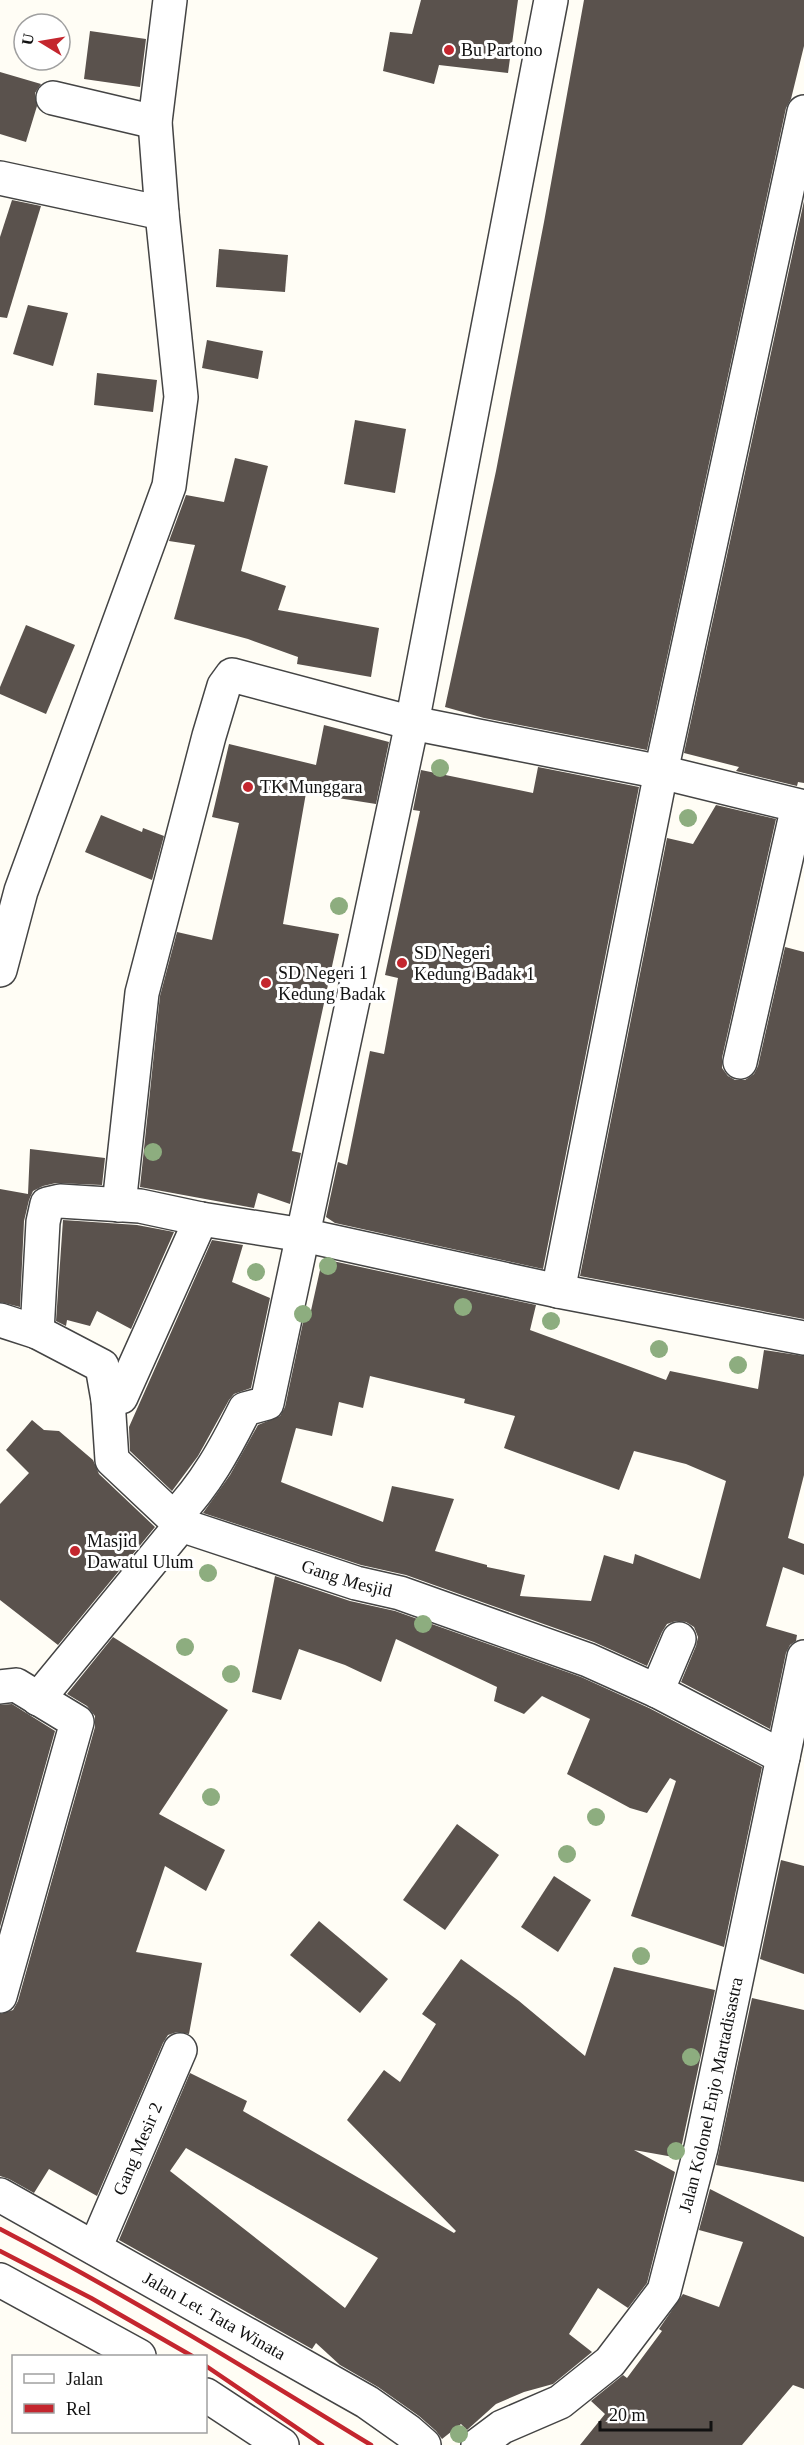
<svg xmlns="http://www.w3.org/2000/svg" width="804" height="2445" font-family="Georgia,serif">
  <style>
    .building { fill: #5a524d; fill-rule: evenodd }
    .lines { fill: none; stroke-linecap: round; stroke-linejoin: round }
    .minor-casing { stroke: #444; stroke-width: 36 }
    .minor { stroke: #fff; stroke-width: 33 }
    .rail { stroke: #c4262e; stroke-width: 4.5 }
    .tree { fill: #8dad7f }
    .poi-dot { fill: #c4262e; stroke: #fff; stroke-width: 2 }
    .labels { text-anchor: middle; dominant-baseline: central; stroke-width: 6; stroke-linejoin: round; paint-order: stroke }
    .poi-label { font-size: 18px; fill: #111; stroke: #fff; text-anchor: start }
    .street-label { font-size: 18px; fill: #111; stroke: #fff }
  </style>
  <rect width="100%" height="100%" fill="#fffdf5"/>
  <g class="building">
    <path d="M421 0H518L508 73 439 65 434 84 383 71 390 32 412 34Z"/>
    <path d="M584 0H804V46L791 99 786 108 647 750 484 718 445 707 496 471 544 222Z"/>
    <path d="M90 31 146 39 140 87 84 79Z"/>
    <path d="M0 72 41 84 35 93 37 106 26 142 0 134Z"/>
    <path d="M12 200 41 206 7 318 0 317V237Z"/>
    <path d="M804 201V783L798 782 797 786 736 771 739 767 684 753Z"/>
    <path d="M219 249 288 255 285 292 216 287Z"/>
    <path d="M28 305 68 313 53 366 13 354Z"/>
    <path d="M207 340 263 351 258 379 202 368Z"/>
    <path d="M97 373 157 380 153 412 94 405Z"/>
    <path d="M355 420 406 429 395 493 344 484Z"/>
    <path d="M235 458 268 466 241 571 286 586 278 610 379 628 371 677 297 664 298 657 248 639 174 619 195 545 169 541 186 495 224 502Z"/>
    <path d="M26 625 75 645 46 714 0 694V687Z"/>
    <path d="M324 725 389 742 376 804 306 793 283 924 339 934 292 1151 301 1153 290 1204 258 1193 254 1208 140 1187 160 996 177 932 212 940 239 823 212 817 229 744 316 765Z"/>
    <path d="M538 767 639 787 543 1269 335 1223 326 1217 338 1162 347 1165 370 1051 384 1054 398 978 385 975 420 811 413 810 421 770 533 793Z"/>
    <path d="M716 805 776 819 722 1058V1068L728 1076 735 1080H745L754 1074 758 1066 785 947 804 952V1319L580 1276 667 838 693 844Z"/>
    <path d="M101 815 142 832 143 828 164 836 152 880 85 852Z"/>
    <path d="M30 1149 105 1158 102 1185 56 1183 43 1186 33 1191 29 1200 24 1221 20 1307 0 1302V1189L28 1194Z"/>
    <path d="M63 1220 137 1225 174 1232 131 1329 97 1311 90 1326 67 1320 66 1326 56 1321Z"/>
    <path d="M212 1240 243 1245 232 1282 270 1298 251 1388 234 1394 229 1400 198 1456 172 1491 130 1451 129 1427Z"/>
    <path d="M328 1260 536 1305 530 1330 666 1380 670 1371 758 1389 764 1350 804 1356V1475L788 1538 804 1544V1575L783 1567 766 1626 797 1635 796 1641 790 1645 786 1653 770 1729 681 1682 696 1646 698 1637 694 1627 686 1622 676 1621 667 1624 662 1632 647 1666 594 1642 406 1575 361 1565 203 1513 230 1475 258 1425 280 1416 285 1407 305 1313 310 1315 320 1270 326 1272ZM370 1376 465 1399 464 1403 515 1416 504 1448 619 1490 634 1451 686 1464 726 1481 700 1579 635 1554 633 1564 604 1555 591 1601 520 1596 525 1575 487 1567V1565L435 1551 454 1499 392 1486 383 1522 281 1482 296 1428 332 1436 339 1402 363 1408Z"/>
    <path d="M32 1420 44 1430 59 1431 93 1460 99 1474 155 1527 58 1645 0 1600V1504L29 1473 6 1450Z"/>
    <path d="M275 1576 350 1601 395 1611 581 1677 649 1708 762 1767 724 1947 631 1916 676 1781 670 1778 647 1813 630 1808 567 1774 590 1719 542 1696 524 1714 494 1701 497 1687 396 1639 381 1682 345 1665 299 1649 281 1700 252 1692Z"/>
    <path d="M113 1637 228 1710 159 1814 225 1850 206 1891 165 1866 136 1952 202 1963 189 2034 177 2032 168 2035 163 2043 97 2196 49 2169 34 2193 9 2179 0 2176V2014L13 2010 18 2001 95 1727V1716L87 1706 67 1694Z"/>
    <path d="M12 1704 55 1731 0 1927V1705Z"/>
    <path d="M457 1824 499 1855 445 1930 403 1900Z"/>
    <path d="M781 1860 804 1866V1974L760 1959Z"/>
    <path d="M554 1876 591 1900 558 1952 521 1927Z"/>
    <path d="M319 1921 388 1979 360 2013 290 1955Z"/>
    <path d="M461 1959 519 2001 585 2056 614 1967 715 1990 679 2158 634 2150 675 2172 647 2283 628 2308 598 2288 569 2334 592 2352 553 2384 524 2392 496 2404 467 2430 461 2424 442 2439 436 2431 419 2416 378 2387 340 2365 316 2343 312 2349 119 2240 190 2073 247 2101 243 2111 454 2233 456 2231 347 2120 384 2070 400 2082 436 2024 422 2014ZM186 2148 378 2258 345 2308 170 2171Z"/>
    <path d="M752 1998 804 2010V2182L716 2165Z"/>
    <path d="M710 2189 804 2237V2389L793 2385 742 2445H580L605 2414 591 2401 623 2375 627 2378 662 2331 659 2329 683 2294 719 2307 743 2242 699 2230Z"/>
  </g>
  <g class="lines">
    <g class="minor-casing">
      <g id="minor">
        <path d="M53 98 155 122"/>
        <path d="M0 178 162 213"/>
        <path d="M0 970 21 891 169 486 181 397 162 213 155 122 170 0"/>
        <path d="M740 1062 798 806"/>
        <path d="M119 1205 142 993 209 736 224 686 232 675 412 723 661 772 804 807"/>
        <path d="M558 1291 661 772 804 112"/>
        <path id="s1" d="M0 1320 37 1332 102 1366 108 1400 112 1460 181 1525 356 1583 400 1593 588 1660 657 1691 783 1757"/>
        <path d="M37 1332 43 1222 47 1204 60 1201 140 1206 201 1219 303 1235 558 1291 804 1338"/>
        <path d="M108 1400 121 1397 201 1219"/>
        <path d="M174 1517C205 1486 226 1447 245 1409L267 1403 412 723 551 0"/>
        <path d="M0 1687 16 1685 77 1722 0 1996"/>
        <path d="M657 1691 679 1639"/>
        <path d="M38 1699 181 1525"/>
        <path id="s2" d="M0 2195 367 2402 408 2431 424 2445"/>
        <path id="s3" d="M95 2248 180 2050"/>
        <path d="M0 2280 139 2356"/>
        <path d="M206 2395 282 2445"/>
        <path id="s4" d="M478 2445 502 2427 560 2402 610 2362 664 2291 701 2148 804 1657"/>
      </g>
    </g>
    <use href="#minor" class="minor"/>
    <g class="rail">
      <path d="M0 2229C127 2295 249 2370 371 2445"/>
      <path d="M0 2251 91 2298 192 2356"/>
      <path d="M206 2366 322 2445"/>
    </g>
  </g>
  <g class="tree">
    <circle cx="440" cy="768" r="9"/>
    <circle cx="688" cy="818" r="9"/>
    <circle cx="339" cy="906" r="9"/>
    <circle cx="153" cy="1152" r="9"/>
    <circle cx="328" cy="1266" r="9"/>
    <circle cx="256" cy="1272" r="9"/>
    <circle cx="463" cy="1307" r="9"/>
    <circle cx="303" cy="1314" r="9"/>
    <circle cx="551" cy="1321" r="9"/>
    <circle cx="659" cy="1349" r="9"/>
    <circle cx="738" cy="1365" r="9"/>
    <circle cx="208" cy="1573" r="9"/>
    <circle cx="423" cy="1624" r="9"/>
    <circle cx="185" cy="1647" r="9"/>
    <circle cx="231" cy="1674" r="9"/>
    <circle cx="211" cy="1797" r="9"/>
    <circle cx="596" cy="1817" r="9"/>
    <circle cx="567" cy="1854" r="9"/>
    <circle cx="641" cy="1956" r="9"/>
    <circle cx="691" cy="2057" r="9"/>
    <circle cx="676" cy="2151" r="9"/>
    <circle cx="459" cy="2434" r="9"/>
  </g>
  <g class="poi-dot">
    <circle cx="449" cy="50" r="6"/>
    <circle cx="248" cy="787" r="6"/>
    <circle cx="402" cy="963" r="6"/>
    <circle cx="266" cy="983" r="6"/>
    <circle cx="75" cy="1551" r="6"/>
  </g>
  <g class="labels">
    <g class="poi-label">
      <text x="461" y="50">Bu Partono</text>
      <text x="260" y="787">TK Munggara</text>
      <text x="414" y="953">SD Negeri<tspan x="414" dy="21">Kedung Badak 1</tspan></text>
      <text x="278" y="973">SD Negeri 1<tspan x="278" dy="21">Kedung Badak</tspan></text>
      <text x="87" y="1541">Masjid<tspan x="87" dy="21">Dawatul Ulum</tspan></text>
    </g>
    <g class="street-label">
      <text stroke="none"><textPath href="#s1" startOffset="476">Gang Mesjid</textPath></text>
      <text stroke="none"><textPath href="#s4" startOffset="448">Jalan Kolonel Enjo Martadisastra</textPath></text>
      <text stroke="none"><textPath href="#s3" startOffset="108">Gang Mesir 2</textPath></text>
      <text stroke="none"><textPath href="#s2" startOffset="246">Jalan Let. Tata Winata</textPath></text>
    </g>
  </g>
  <rect x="12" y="2355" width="195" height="78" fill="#ffffff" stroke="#a0a0a0" stroke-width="1.5"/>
  <rect x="24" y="2374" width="30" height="9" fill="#ffffff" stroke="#a0a0a0" stroke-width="1.5"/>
  <text x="66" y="2385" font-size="18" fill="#111111">Jalan</text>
  <rect x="24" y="2404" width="30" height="9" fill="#c4262e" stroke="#a0a0a0" stroke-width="1.5"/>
  <text x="66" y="2415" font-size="18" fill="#111111">Rel</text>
  <g transform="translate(42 42) rotate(281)"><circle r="28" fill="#ffffff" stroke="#a0a0a0" stroke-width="1.5"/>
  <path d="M0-4.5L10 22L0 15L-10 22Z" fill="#c4262e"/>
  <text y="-9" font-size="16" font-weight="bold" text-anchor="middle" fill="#111111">U</text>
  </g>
  <path d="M600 2421v9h111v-9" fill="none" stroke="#111111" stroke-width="3"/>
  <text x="609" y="2421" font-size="18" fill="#111111" stroke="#ffffff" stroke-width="4.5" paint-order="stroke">20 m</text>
</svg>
